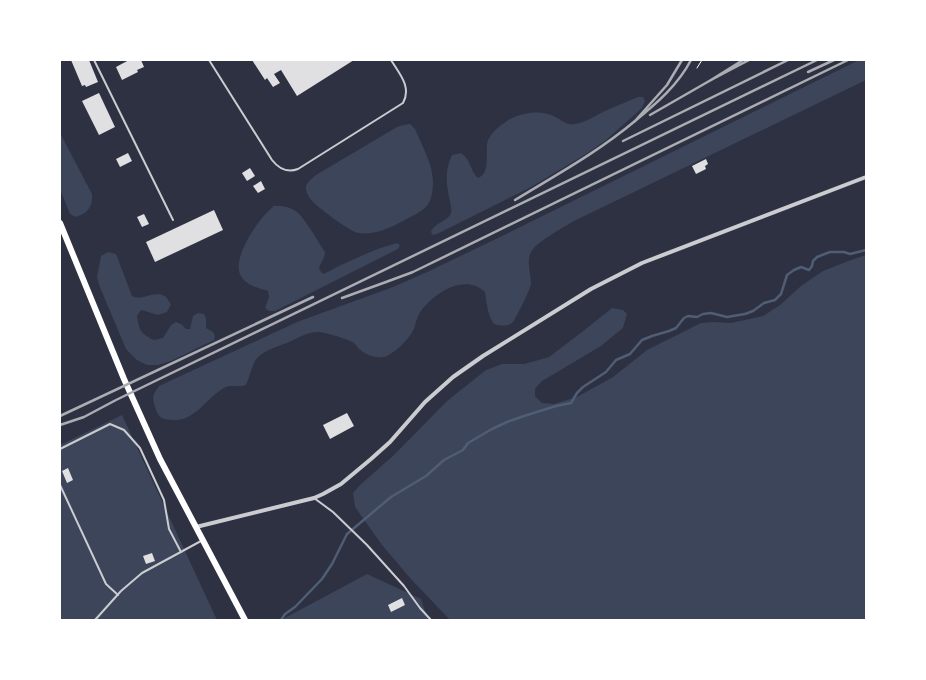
<svg xmlns="http://www.w3.org/2000/svg" width="926" height="680" font-family="Roboto,sans-serif">
  <style>
    .green { fill: #3c4559 }
    .lines { fill: none; stroke-linecap: round; stroke-linejoin: round }
    .stream { stroke: #4f5d75; stroke-width: 2.5 }
    .building { fill: #e0e0e3 }
    .path { stroke: #fff; stroke-width: 1 }
    .service { stroke: #caccd0; stroke-width: 2 }
    .minor { stroke: #caccd0; stroke-width: 4 }
    .primary { stroke: #fff; stroke-width: 6 }
    .rail { stroke: #abadb3; stroke-width: 2.5 }
  </style>
  <rect width="100%" height="100%" fill="#2d3142"/>
  <g class="green">
    <path d="M859 60H866V80L574 221C564 227 539 241 533 249 525 259 531 273 531 284 531 288 516 318 513 322 508 327 501 326 494 324 487 314 487 304 485 292 465 273 435 292 421 311 417 316 416 323 414 329 409 339 397 351 387 356 378 360 366 355 359 349 357 347 356 345 354 343 348 339 324 332 318 332 308 332 298 338 289 342 277 347 260 351 254 363 251 370 249 378 246 385 239 388 231 384 224 388 206 398 195 422 172 420 159 419 158 416 154 404 152 396 154 392 159 386L297 322 393 287 427 272 498 238Z"/>
    <path d="M638 97H643L645 101 642 108 606 140 586 154 531 187 437 234 432 235 431 231C436 222 448 221 451 213 452 209 450 202 449 197 446 182 445 169 452 155L461 153C471 159 470 171 478 178 492 172 484 152 488 140 492 131 502 124 510 119 522 113 539 110 551 115 560 118 565 126 575 124 584 123 595 116 603 112 615 106 627 102 638 97Z"/>
    <path d="M410 124 415 129C424 150 437 171 432 194 431 199 429 204 425 208 419 213 412 216 405 220 392 227 374 236 358 233 349 231 322 210 314 203 311 200 307 195 306 190 305 183 311 179 316 175L397 127 404 125Z"/>
    <path d="M60 133 92 194C93 206 88 213 76 217L70 214 60 189Z"/>
    <path d="M274 206C281 206 288 206 294 210 303 214 318 242 325 252 325 259 320 262 319 269L323 274C329 272 334 268 341 265 359 257 377 248 397 243L400 245 398 249 275 311H269L265 308 269 297 268 291C258 288 247 286 241 276 230 259 260 216 274 206Z"/>
    <path d="M108 252 116 254 132 296C143 302 155 288 166 297 168 299 169 302 171 304L167 312 158 315 141 310 137 316C139 330 141 334 154 340L163 338 171 325 176 322 181 324 186 329H190L193 316 198 313 204 314 206 318V328L213 332 215 336 214 340 171 361 158 365H147L137 360 126 349 99 285 97 277 101 256Z"/>
    <path d="M866 255V620H450L410 578 382 545 355 507 353 493 360 485 394 455 447 401 486 370 502 364H524L549 357 587 328 612 308 623 310 627 314 623 328 601 346 542 381 535 389V396L542 403 554 404 577 397 613 377 647 350 701 323 714 322 731 323 763 316 780 305 801 286 823 271 848 261Z"/>
    <path d="M122 415 217 620H60V445Z"/>
    <path d="M367 574 421 599 428 620H281Z"/>
  </g>
  <g class="lines">
    <path class="stream" d="M281 620 285 614 295 607 322 579 332 564 347 534 391 497 426 476 444 460 463 450 468 443 492 429 507 422 524 416 556 406 571 403 577 393 583 387 606 372 616 360 630 354 642 340 652 336 669 331 676 328 684 318 688 316 697 317 703 314 711 313 727 317 745 314 753 311 764 303 775 300 781 294 787 275 794 270 801 267 809 270 812 266 813 261 817 257 830 252H844L850 254 866 250"/>
  </g>
  <g class="building">
    <path d="M71 60H89L98 82 86 87 85 85 82 86Z"/>
    <path d="M129 60H141L144 67 137 70 138 72 122 80 116 67Z"/>
    <path d="M252 60H354L297 96 281 70 274 74 280 83 273 87 267 78 265 80Z"/>
    <path d="M99 93 115 127 99 135 82 101Z"/>
    <path d="M128 153 132 161 120 167 116 159Z"/>
    <path d="M706 159 708 164 705 166 706 169 696 174 692 166Z"/>
    <path d="M250 168 255 176 247 181 242 173Z"/>
    <path d="M261 181 265 189 258 193 253 186Z"/>
    <path d="M214 210 223 230 155 262 146 242Z"/>
    <path d="M144 214 149 224 142 227 137 217Z"/>
    <path d="M347 413 354 426 330 439 323 425Z"/>
    <path d="M68 468 73 480 67 483 62 471Z"/>
    <path d="M152 553 155 561 146 564 143 556Z"/>
    <path d="M402 598 405 605 391 612 388 605Z"/>
  </g>
  <g class="lines">
    <path class="path" d="M697 68 702 60"/>
    <g class="service">
      <path d="M94 60 173 220"/>
      <path d="M209 60 272 160C279 169 287 173 298 169L403 103C412 87 399 73 391 60"/>
      <path d="M60 449 110 424 124 430 140 448 164 500 169 529 181 552"/>
      <path d="M60 485 106 584 118 595"/>
      <path d="M314 498 333 512 367 545 404 586 420 608 431 620"/>
      <path d="M95 620 121 591 142 573 201 541"/>
    </g>
    <path class="minor" d="M196 527 314 498 323 494 341 484 371 459 390 442 425 402 453 377 483 356 591 289 642 263 866 177"/>
    <path class="primary" d="M60 223 124 379 160 459 245 620"/>
    <g class="rail">
      <path d="M682 60 667 85 635 121C657 103 678 85 691 60"/>
      <path d="M743 60 711 80 749 60"/>
      <path d="M808 72 834 60"/>
      <path d="M650 115 711 80"/>
      <path d="M623 141 788 60"/>
      <path d="M515 200C556 175 598 152 635 121"/>
      <path d="M342 298 386 282 413 272 848 60"/>
      <path d="M60 416 313 297"/>
      <path d="M60 425 84 417 116 400 817 60"/>
    </g>
  </g>
  <rect width="926" height="680" fill="none" stroke="#ffffff" stroke-width="122"/>
</svg>
